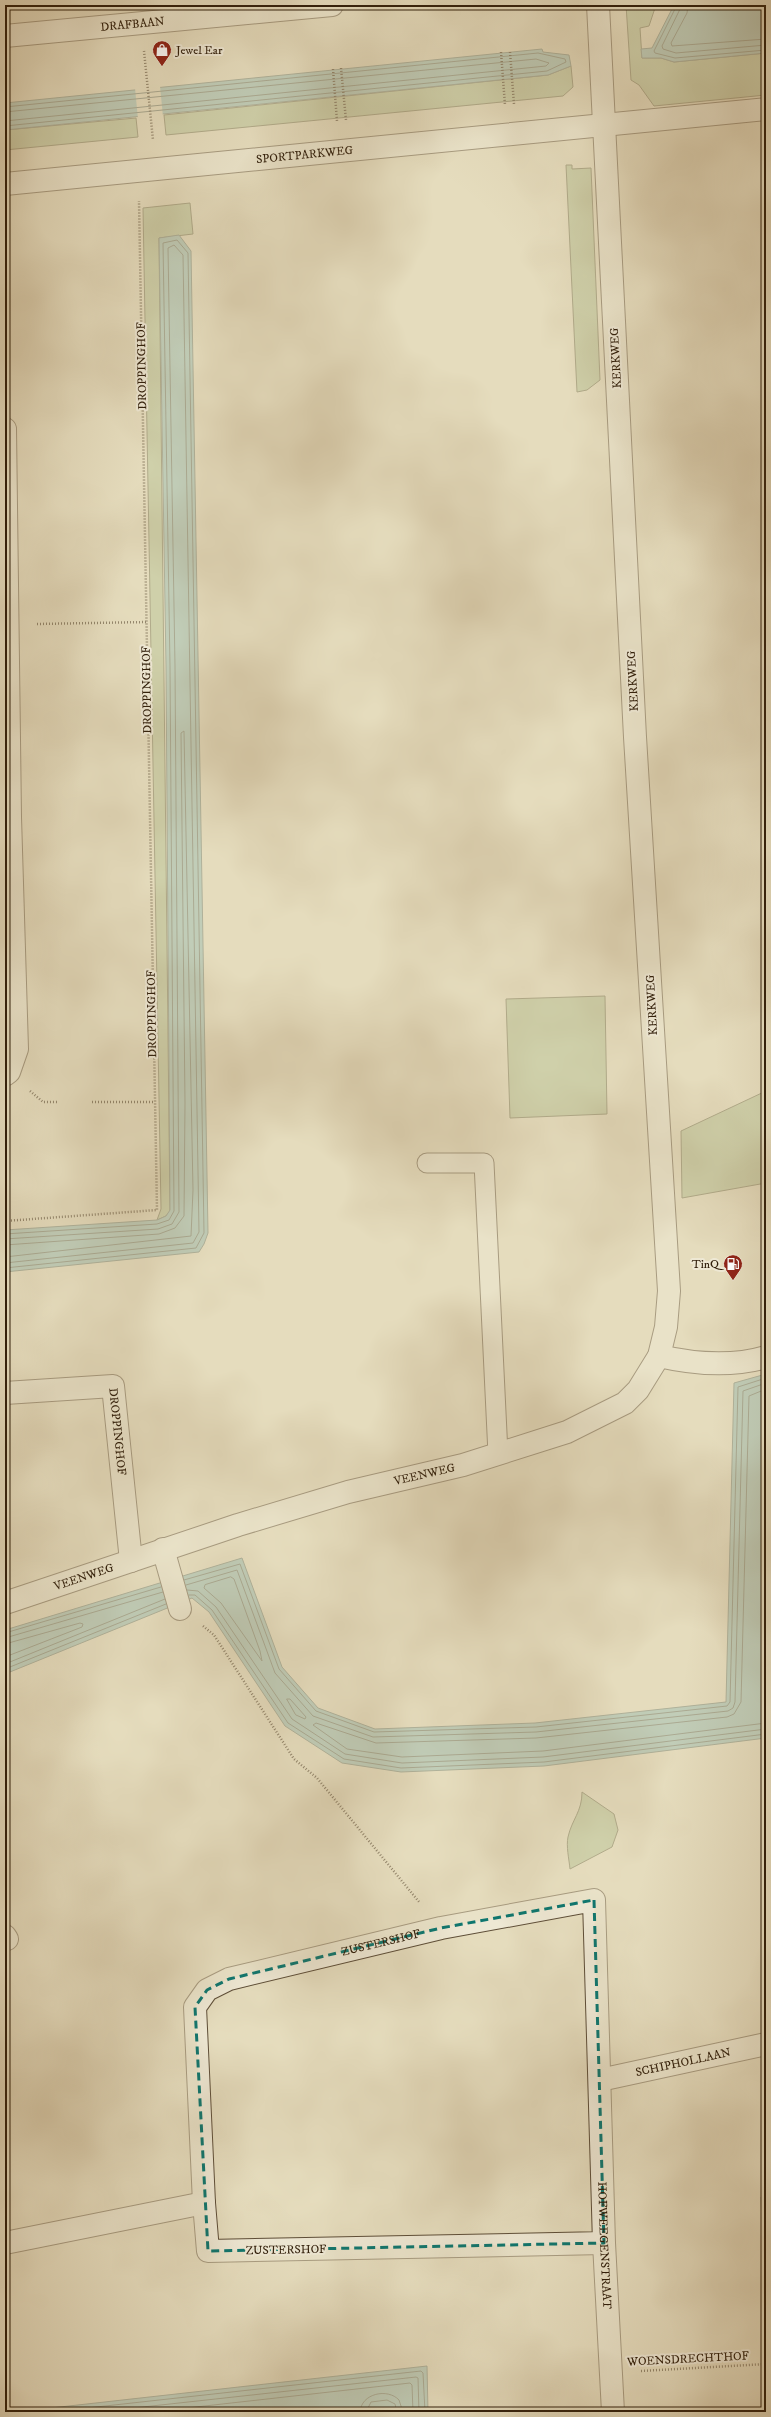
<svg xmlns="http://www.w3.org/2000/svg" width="771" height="2417" font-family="'IM FELL DW Pica',serif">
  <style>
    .green { fill: #b4c092; stroke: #72704e }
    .water { fill: #96bbb2; stroke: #6e7d6f }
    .pier { fill: #e5dcbd }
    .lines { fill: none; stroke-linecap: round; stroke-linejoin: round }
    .shore { stroke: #646d5e; stroke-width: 1 }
    .service-casing { stroke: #5e4e38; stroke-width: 21 }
    .minor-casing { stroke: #5e4e38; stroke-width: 24 }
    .tertiary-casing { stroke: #5e4e38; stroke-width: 24 }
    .path { stroke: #311f0b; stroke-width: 2.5; stroke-dasharray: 1 2; stroke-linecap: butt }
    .service { stroke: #eee8d4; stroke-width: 19 }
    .minor { stroke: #eee8d4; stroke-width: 22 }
    .tertiary { stroke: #eee8d4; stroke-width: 22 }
    .marked { fill: none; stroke: #0f766e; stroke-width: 3; stroke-dasharray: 8 5; stroke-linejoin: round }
    .labels { text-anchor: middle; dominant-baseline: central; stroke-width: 4; stroke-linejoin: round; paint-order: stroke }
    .street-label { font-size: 12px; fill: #311f0b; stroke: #eee8d4 }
    .poi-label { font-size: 12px; fill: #311f0b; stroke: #eee8d4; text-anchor: start }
  </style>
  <rect width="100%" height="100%" fill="#e5dcbd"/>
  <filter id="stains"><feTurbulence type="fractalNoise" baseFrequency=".005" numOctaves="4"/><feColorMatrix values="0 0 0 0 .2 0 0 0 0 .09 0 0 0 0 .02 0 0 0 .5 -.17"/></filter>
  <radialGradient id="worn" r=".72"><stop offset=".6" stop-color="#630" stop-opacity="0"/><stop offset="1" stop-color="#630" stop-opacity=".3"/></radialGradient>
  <g class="green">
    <path d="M626 5H656L649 26 640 28 642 58H661L674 62 766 53V95L654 106 639 85 631 80Z"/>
    <path d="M571 66 573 87 563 96 166 135 164 115 548 75Z"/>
    <path d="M136 118 138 137 5 150V130Z"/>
    <path d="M566 165H572V169L591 168 600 380 587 390 577 392Z"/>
    <path d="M190 203 193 234 159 238 170 1211 166 1216 157 1220 161 1209 143 208Z"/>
    <path d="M605 996 607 1114 510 1118 506 999Z"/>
    <path d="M766 1091V1183L682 1198 681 1131Z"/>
    <path d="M582 1792 614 1814 618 1830 612 1847 570 1869C569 1859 566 1846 568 1837 572 1819 582 1812 582 1792Z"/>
  </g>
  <g class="water">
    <path d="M674 5H766V53L674 62 661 58H642L641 49 652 48Z"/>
    <path d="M542 49 543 52 569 55 571 66 548 75 5 130V103Z"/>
    <path d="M179 235 191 251 208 1233 204 1244 199 1252 5 1272V1230L157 1220 166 1216 170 1210 166 666 159 238Z"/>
    <path d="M766 1374V1738L544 1766 401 1772 342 1763 285 1726 209 1612 192 1598 5 1674V1630L242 1558 282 1667 318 1708 375 1729 535 1723 726 1702 734 1383Z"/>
    <path d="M766 2196V2336L761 2197Z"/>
    <path d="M427 2366 428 2412H388V2409L357 2412H15Z"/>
  </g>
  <path class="pier" d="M160 86 163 117 138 119 135 88Z"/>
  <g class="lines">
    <g class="shore">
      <path d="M677 5 654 51 655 53 675 58 766 50"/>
      <path d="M682 5 662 46 663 49 676 53 766 45"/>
      <path d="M688 5 687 13 671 43 672 46 766 39"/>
      <path d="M5 107 538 53 565 59 566 62 547 71 5 126"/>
      <path d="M5 112 536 59 549 63 546 66 5 121"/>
      <path d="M5 1234 157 1224 169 1220 174 1211 170 666 163 243 177 240 188 253 204 1233 196 1248 5 1268"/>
      <path d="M5 1239 158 1229 172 1224 179 1212 175 666 168 248 174 245 183 255 199 1232 193 1243 5 1263"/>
      <path d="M5 1245 159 1234 175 1228 184 1216 185 1103 181 733 184 731 193 1190 191 1236 5 1257"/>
      <path d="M766 1389 749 1396 741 1702 734 1714 727 1717 536 1738 376 1743 316 1723 313 1725 347 1749 402 1757 543 1751 766 1723"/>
      <path d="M231 1577 234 1579 260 1651 262 1661 221 1603 204 1588 205 1585Z"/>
      <path d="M184 1580 240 1564 279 1669 316 1711 374 1732 536 1727 727 1706 730 1702 738 1387 766 1378"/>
      <path d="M186 1585 237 1570 275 1673 313 1716 373 1737 536 1732 728 1711 733 1708 735 1702 743 1391 766 1383"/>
      <path d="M187 1590 198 1591 216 1607 292 1719 345 1754 402 1763 543 1757 766 1729"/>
      <path d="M189 1595H195L212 1610 288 1723 344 1759 401 1768 544 1762 766 1734"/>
      <path d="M5 1633 161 1587"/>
      <path d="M5 1638 163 1592"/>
      <path d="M5 1644 80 1623 83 1624 82 1627 5 1657"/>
      <path d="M5 1664 165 1599"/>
      <path d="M5 1669 166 1604"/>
      <path d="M287 1699H290L306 1717 305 1719 296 1715Z"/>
      <path d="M51 2412 421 2371 423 2373 425 2412"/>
      <path d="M97 2412 416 2377 418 2378 419 2412"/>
      <path d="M151 2412 410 2383 412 2385 413 2412"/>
      <path d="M360 2412C361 2393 388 2388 399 2400L403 2412"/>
      <path d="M366 2412 371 2402 387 2400 395 2404 397 2412"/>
    </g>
    <g class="service-casing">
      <path id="service" d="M427 1163H484L498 1454"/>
    </g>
    <g class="minor-casing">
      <g id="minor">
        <path id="s1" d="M5 36 332 5"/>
        <path id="s2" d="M5 184 766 109"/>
        <path d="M5 429 10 817 17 1049 9 1072 5 1075"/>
        <path d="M659 1356C694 1364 732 1367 766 1357"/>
        <path id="s3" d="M5 1393 113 1386 131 1561"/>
        <path d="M163 1549 180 1609"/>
        <path d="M5 1936 7 1939"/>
        <path id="s4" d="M600 2080 766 2044"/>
        <path d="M5 2243 204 2203"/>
        <path id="s5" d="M604 2243 208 2251 204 2203 195 2007 207 1990 229 1979 441 1928 594 1900 604 2243 613 2412"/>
      </g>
    </g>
    <g class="tertiary-casing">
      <g id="tertiary">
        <path id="s6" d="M5 1603 238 1525 348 1492 463 1465 567 1432 625 1403 638 1390 659 1356 666 1327 669 1291 635 737 598 5"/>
      </g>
    </g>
    <g class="path">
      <path d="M144 51 153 140"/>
      <path d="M501 52 505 105"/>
      <path d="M510 52 514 104"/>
      <path d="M341 68 346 120"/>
      <path d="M333 69 337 121"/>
      <path d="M37 624 147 622"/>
      <path d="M30 1091 43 1102H58"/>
      <path d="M92 1102H153"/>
      <path d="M5 1221 157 1210 139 201"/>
      <path d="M203 1626 214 1635 294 1759 317 1778 420 1903"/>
      <path d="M641 2371 766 2364"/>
    </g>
    <use href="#service" class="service"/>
    <use href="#minor" class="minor"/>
    <use href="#tertiary" class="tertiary"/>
  </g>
  <path d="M0 0H771V2417H0ZM594 1900 604 2243 208 2251 195 2007 207 1990 229 1979 441 1928Z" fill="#e5dcbd" fill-opacity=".55" fill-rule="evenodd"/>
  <path class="marked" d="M594 1900 604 2243 208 2251 195 2007 207 1990 229 1979 441 1928Z"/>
  <defs>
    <g id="shop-pin" transform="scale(1)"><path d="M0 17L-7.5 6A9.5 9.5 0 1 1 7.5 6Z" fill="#8f2418" stroke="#eee8d4"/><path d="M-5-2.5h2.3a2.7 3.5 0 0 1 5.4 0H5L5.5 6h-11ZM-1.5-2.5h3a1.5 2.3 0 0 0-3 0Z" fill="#fff"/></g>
    <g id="fuel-pin" transform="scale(1)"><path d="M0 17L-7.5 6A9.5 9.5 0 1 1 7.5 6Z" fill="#8f2418" stroke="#eee8d4"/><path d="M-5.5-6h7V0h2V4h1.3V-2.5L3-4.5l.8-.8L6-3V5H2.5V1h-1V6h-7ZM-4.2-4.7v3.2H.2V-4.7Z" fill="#fff"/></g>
  </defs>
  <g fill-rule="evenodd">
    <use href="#shop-pin" x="162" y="50"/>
    <use href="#fuel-pin" x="733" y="1264"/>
  </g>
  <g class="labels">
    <g class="street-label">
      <text stroke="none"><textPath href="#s1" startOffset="128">DRAFBAAN</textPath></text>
      <text stroke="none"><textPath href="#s2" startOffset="301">SPORTPARKWEG</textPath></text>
      <text transform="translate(616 358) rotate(-93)">KERKWEG</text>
      <text transform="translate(142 366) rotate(-91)">DROPPINGHOF</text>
      <text transform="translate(633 681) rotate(-93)">KERKWEG</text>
      <text transform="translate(147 690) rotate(-91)">DROPPINGHOF</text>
      <text transform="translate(652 1005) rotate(-93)">KERKWEG</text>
      <text transform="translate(152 1014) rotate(-91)">DROPPINGHOF</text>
      <text stroke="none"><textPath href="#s3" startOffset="154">DROPPINGHOF</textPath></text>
      <text stroke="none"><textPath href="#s6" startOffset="439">VEENWEG</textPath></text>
      <text stroke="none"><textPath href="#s6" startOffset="83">VEENWEG</textPath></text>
      <text stroke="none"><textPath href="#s5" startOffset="842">ZUSTERSHOF</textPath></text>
      <text stroke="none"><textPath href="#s4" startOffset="85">SCHIPHOLLAAN</textPath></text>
      <text stroke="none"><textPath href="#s5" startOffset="1405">HOFWEEGENSTRAAT</textPath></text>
      <text transform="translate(286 2250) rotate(-1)">ZUSTERSHOF</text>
      <text transform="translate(688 2359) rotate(-3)">WOENSDRECHTHOF</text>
    </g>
    <g class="poi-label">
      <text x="176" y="50">Jewel Ear</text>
      <text x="719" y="1264" text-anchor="end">TinQ</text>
    </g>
  </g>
  <rect width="771" height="2417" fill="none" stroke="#e5dcbd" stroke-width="20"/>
  <rect x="6" y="6" width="759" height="2405" fill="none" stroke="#311f0b" stroke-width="2"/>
  <rect x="10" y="10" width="751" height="2397" fill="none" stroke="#311f0b"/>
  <rect width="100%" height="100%" filter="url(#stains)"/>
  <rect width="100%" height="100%" fill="url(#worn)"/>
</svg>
